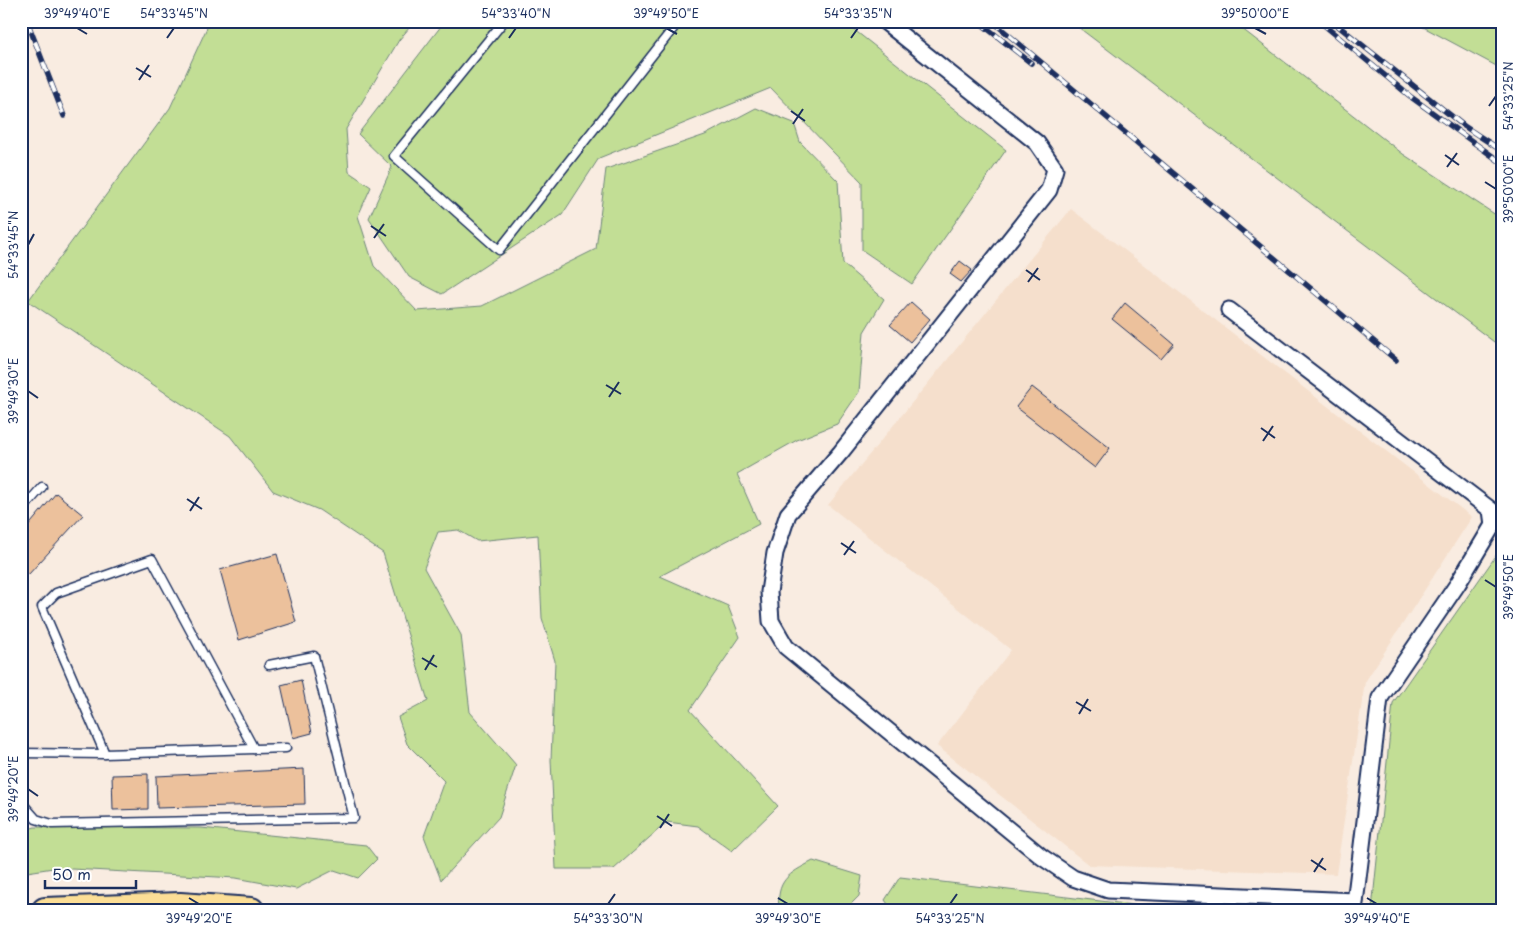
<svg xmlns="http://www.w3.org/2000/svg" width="1523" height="932" font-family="'Playpen Sans',sans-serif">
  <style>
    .built { fill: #f5dfcc }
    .green { fill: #c2de95; stroke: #6e867a }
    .building { fill: #ecc19c; stroke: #1b2f5e }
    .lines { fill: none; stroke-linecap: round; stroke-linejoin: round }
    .lane-casing { stroke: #1b2f5e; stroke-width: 11 }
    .street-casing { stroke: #1b2f5e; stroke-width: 19 }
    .highway-casing { stroke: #1b2f5e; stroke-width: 30 }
    .lane { stroke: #fff; stroke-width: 8 }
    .street { stroke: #fff; stroke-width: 15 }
    .highway { stroke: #fcde96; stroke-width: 26 }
    .rail-casing { stroke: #1b2f5e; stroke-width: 5.5 }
    .rail { stroke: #fff; stroke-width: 4; stroke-dasharray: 11; stroke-linecap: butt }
    .ticks { fill: none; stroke: #1b2f5e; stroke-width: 2 }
    .neatline { fill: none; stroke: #1b2f5e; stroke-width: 2 }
    .ticks-label { font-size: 12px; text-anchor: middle; fill: #1b2f5e }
  </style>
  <rect width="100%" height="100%" fill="#f9ece1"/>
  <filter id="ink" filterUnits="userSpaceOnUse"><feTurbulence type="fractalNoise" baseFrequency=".02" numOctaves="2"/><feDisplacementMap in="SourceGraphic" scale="10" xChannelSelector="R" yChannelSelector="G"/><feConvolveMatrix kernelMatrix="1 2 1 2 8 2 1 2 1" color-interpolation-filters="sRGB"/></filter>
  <g filter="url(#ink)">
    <path class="built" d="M1071 209 1472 517 1365 682 1336 874 1089 865 937 746 1011 650 828 505Z"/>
    <g class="green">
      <path d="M210 21H415L399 40 346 129 349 172 371 187 358 216 374 266 417 311 482 306 596 249 606 169 705 135 756 108 794 123 800 142 838 181 843 264 884 299 864 332 859 392 837 424 797 440 737 474 759 524 660 576 728 606 740 637 690 710 778 806 732 851 698 826 667 822 614 869H556L551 760 555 661 542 618 538 535 477 541 458 530 438 532 424 568 461 635 470 712 516 765 499 817 441 880 424 836 444 781 407 744 398 717 428 701 383 553 319 510 273 491 230 436 28 301 170 108Z"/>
      <path d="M445 21H843L1006 150 912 284 862 250V182L771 88 599 158 562 215 442 294 409 277 369 218 392 167 358 134Z"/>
      <path d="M1070 21H1232L1403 154 1502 219V348Z"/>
      <path d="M1412 21H1502V69Z"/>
      <path d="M1502 547V911L1372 909 1393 703Z"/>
      <path d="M35 827 201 828 366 845 377 859 358 878 334 870 296 889 236 878 53 868 21 873V831Z"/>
      <path d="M813 861 862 876 859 896 844 911H779C776 880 788 874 813 861Z"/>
      <path d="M900 877 1142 906 1226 908 1241 911H893L885 900Z"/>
    </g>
    <g class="building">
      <path d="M960 261 972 270 961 282 950 274Z"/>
      <path d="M911 302 930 319 910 342 890 325Z"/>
      <path d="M1125 303 1174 344 1161 359 1112 319Z"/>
      <path d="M1032 387 1110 448 1095 468 1016 407Z"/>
      <path d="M56 493 83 515 28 575 21 570V535Z"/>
      <path d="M277 554 296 622 239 640 220 570Z"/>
      <path d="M301 680 312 733 293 738 281 685Z"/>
      <path d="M304 769 305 804 157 808 156 776Z"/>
      <path d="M148 774V809L113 810 112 775Z"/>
    </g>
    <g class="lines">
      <g class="lane-casing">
        <g id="lane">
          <path d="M504 21 394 156 499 250 679 21"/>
          <path d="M21 511 42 487"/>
          <path d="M21 753 105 754 286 748"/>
          <path d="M105 754 42 607 56 593 152 559 254 749"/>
          <path d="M21 802 36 819 52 824 354 818 314 656 269 665"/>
        </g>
      </g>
      <g class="street-casing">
        <g id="street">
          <path d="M884 21 1037 143 1055 169 1049 190 841 452 788 514 775 553 769 592 771 621 786 647 1042 857 1073 878 1108 890 1355 901"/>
          <path d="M1229 310 1491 510 1493 525 1457 585 1380 698 1354 911"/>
        </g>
      </g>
      <g class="highway-casing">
        <path id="highway" d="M45 911 180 906 251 911"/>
      </g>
      <use href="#lane" class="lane"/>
      <use href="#street" class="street"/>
      <use href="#highway" class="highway"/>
      <g class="rail-casing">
        <g id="rail">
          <path d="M27 21 64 116"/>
          <path d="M978 21 1031 63"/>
          <path d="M992 21 1396 360"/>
          <path d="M1319 21 1411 97 1502 163"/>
          <path d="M1332 21 1464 126 1502 151"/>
        </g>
      </g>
      <use href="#rail" class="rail"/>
    </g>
  </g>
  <path class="ticks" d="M77 28 87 34M666 28 677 34M1255 28 1266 34M167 38 174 28M509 38 516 28M851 38 858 28M136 68 151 77M139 80 149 65M1489 106 1496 96M791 111 805 121M793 124 803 109M1445 155 1459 165M1447 167 1457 153M1485 182 1496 189M371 226 386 236M374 238 384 224M28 245 34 234M1026 270 1040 280M1028 282 1038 268M606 385 621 394M28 391 38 398M609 397 619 382M1261 428 1275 438M1263 441 1273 426M187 499 202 509M190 511 199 497M841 543 856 553M844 555 854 541M1485 580 1496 587M422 658 437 667M425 670 434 655M1076 702 1091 711M1079 714 1088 699M28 789 38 796M657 816 672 826M660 828 669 814M1311 860 1326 870M1314 872 1323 858M189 898 199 904M778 898 788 904M1367 898 1377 904M608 904 615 894M950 904 957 894"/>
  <rect width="1523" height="932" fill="none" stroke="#fff" stroke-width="55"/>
  <path d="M45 880v8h91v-8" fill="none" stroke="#1b2f5e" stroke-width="2.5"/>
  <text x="52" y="880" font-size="15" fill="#1b2f5e" stroke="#ffffff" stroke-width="4" paint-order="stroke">50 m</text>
  <rect x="28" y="28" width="1468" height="876" class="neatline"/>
  <g class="ticks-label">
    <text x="77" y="18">39°49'40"E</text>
    <text x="174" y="18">54°33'45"N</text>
    <text x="516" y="18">54°33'40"N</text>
    <text x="666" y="18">39°49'50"E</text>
    <text x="858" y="18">54°33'35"N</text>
    <text x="1255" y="18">39°50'00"E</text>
    <text transform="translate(1509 96) rotate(-90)" y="4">54°33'25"N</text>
    <text transform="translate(1509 189) rotate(-90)" y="4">39°50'00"E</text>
    <text transform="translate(14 245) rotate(-90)" y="4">54°33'45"N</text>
    <text transform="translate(14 391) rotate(-90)" y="4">39°49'30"E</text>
    <text transform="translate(1509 587) rotate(-90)" y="4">39°49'50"E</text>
    <text transform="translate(14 789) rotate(-90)" y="4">39°49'20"E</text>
    <text x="199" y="923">39°49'20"E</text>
    <text x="608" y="923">54°33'30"N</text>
    <text x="788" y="923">39°49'30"E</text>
    <text x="950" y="923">54°33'25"N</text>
    <text x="1377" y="923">39°49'40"E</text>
  </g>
</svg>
